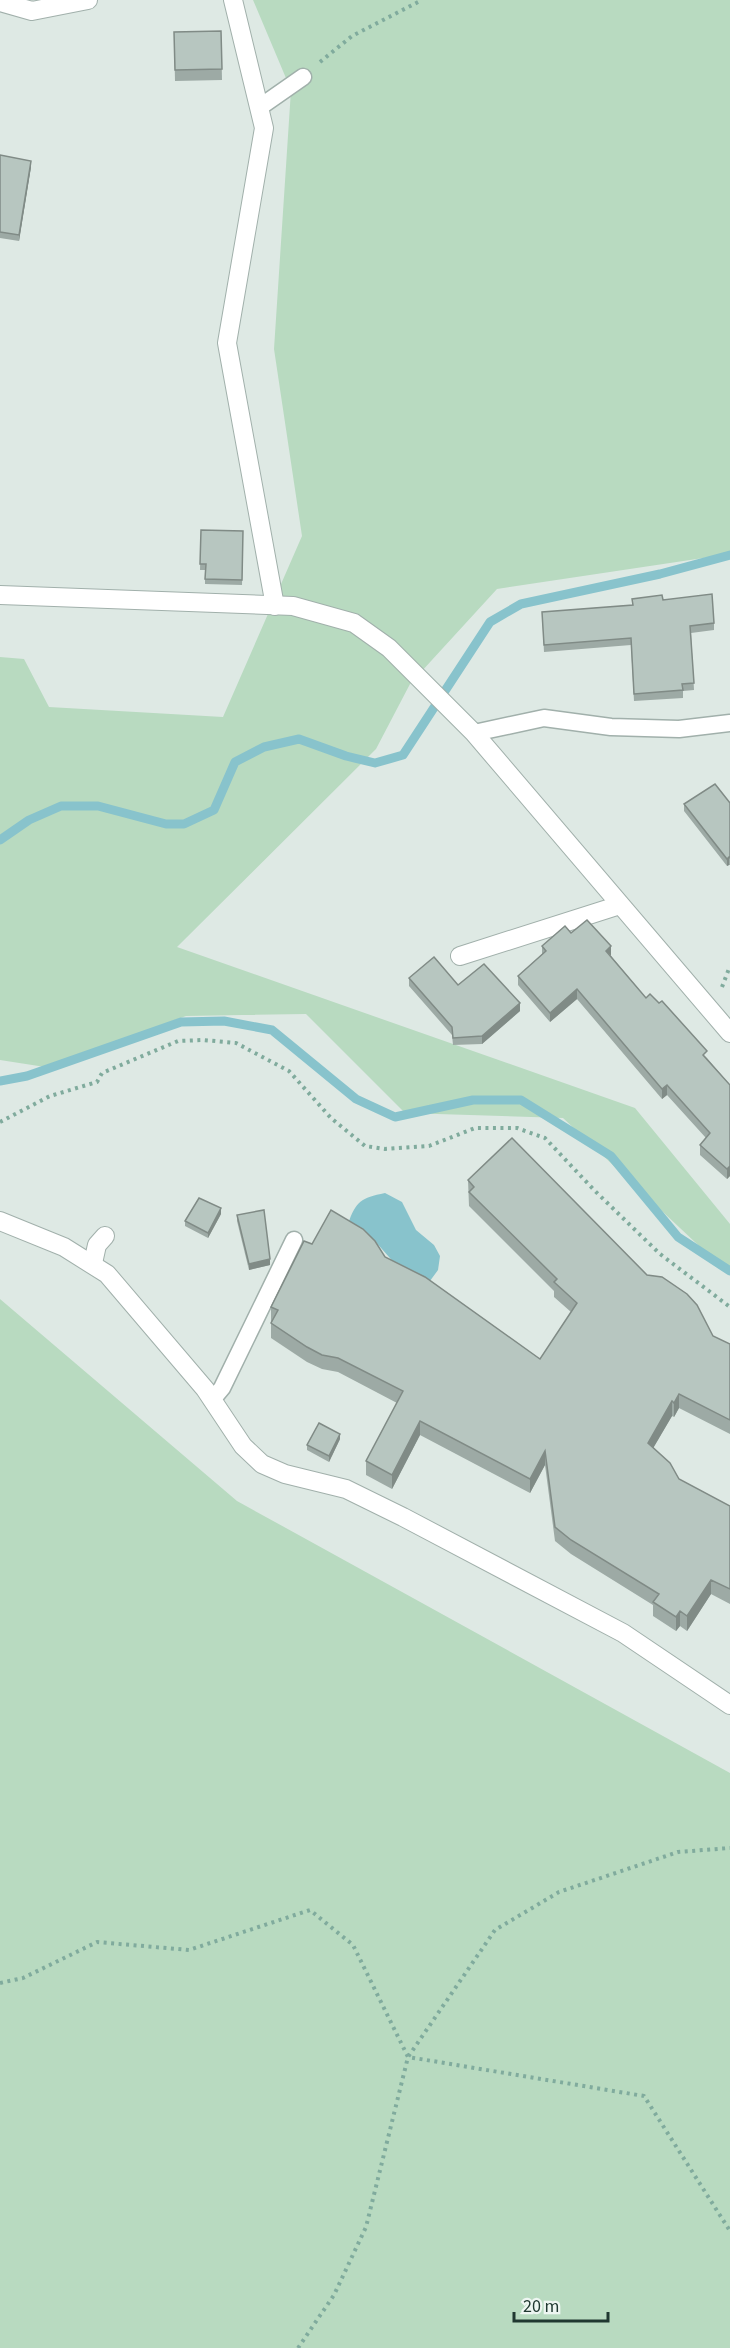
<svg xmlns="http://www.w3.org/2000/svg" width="730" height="2348" font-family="'Source Sans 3',sans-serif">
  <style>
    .green { fill: #b8dac0 }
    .water { fill: #88c3cc }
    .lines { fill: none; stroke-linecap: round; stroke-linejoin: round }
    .stream { stroke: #88c3cc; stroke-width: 9 }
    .lane-casing { stroke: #a1b0ab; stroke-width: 19 }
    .street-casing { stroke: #a1b0ab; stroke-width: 20 }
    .path { stroke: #80ab9d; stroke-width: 4; stroke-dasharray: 3 4.5; stroke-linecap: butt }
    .lane { stroke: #fff; stroke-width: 16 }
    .street { stroke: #fff; stroke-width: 18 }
    .wall { fill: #9daaa5 }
    .shaded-wall { fill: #808b86 }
    .building { fill: #b7c6c0; stroke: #808b86; stroke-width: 1.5 }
  </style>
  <rect width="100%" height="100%" fill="#dee9e4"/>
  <g class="green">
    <path d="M253 0H730V554L497 589 410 684 376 749 177 947 635 1108 730 1224V1275L563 1118 405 1113 306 1014 186 1016 45 1067 0 1060V657L24 659 49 707 223 717 302 536 274 349 291 90Z"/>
    <path d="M0 1299 237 1501 730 1773V2348H0Z"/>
  </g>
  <path class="water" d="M385 1193 402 1202 416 1230 434 1245 440 1256 438 1270 427 1285 404 1274 374 1240 348 1224C356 1201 361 1198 385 1193Z"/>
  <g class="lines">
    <g class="stream">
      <path d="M0 840 29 820 61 806H98L166 824H184L214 810 235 762 264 747 299 739 346 756 375 763 403 755 490 622 521 604 660 574 730 555"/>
      <path d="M0 1081 27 1076 181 1022 224 1021 272 1030 356 1099 395 1117 473 1100H521L611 1156 678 1237 730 1271"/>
    </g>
    <g class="lane-casing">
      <g id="lane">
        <path d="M260 107 303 77"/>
        <path d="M474 733 544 718 611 727 679 729 730 723"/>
        <path d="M212 1400 222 1388 294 1240"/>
      </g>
    </g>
    <g class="street-casing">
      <g id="street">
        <path d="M233 0 264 128 227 343 275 606"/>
        <path d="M0 2 32 11 88 0"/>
        <path d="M0 595 293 606 354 623 389 648 474 733 730 1033"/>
        <path d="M460 956 620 905"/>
        <path d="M0 1221 64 1247 107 1274 205 1389 243 1446 262 1464 285 1474 346 1489 403 1517 623 1633 730 1705"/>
        <path d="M93 1263 97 1245 105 1236"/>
      </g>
    </g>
    <g class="path">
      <path d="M320 62 352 36 422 0"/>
      <path d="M722 987 730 966"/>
      <path d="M0 1122 50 1096 97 1082 102 1073 178 1041 203 1040 236 1043 289 1071 331 1118 365 1146 385 1149 429 1146 475 1128H517L545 1138 595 1191 660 1254 730 1307"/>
      <path d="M0 1983 23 1978 97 1942 189 1950 310 1910 353 1945 408 2057 644 2096 730 2231"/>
      <path d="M298 2348 334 2295 366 2227 408 2057 495 1930 559 1892 678 1852 730 1848"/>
    </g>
    <use href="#lane" class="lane"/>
    <use href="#street" class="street"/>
  </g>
  <g class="wall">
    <path d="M221 31 222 80 175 81 174 32Z"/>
    <path d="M0 155 31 167 19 241 0 238Z"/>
    <path d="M201 530 243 531 242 585 205 584V570H200Z"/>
    <path d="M632 599 663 600 714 623V630L691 633 694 690 683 691V698L634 701 631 645 544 652 542 612 632 605Z"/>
    <path d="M730 803V865H729L727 866 684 811V804Z"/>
    <path d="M571 933 611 956 646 998 707 1058 730 1085V1176L727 1179 700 1155V1145L706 1138 667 1095 662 1099 577 999 550 1022 518 985V976L542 954V946Z"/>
    <path d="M409 978 458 985 520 1011 482 1044 453 1045 452 1035 409 986Z"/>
    <path d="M468 1180 647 1275 713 1336 730 1344V1434L679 1408 674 1417 672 1416 653 1448 679 1479 730 1506V1604L711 1594 687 1631 680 1626 676 1631 653 1616V1605L571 1554 555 1541 545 1465 530 1493 420 1435 392 1489 366 1475V1461L397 1403 338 1372 322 1369 307 1362 271 1338V1307L312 1244 385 1257 540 1359 571 1312 554 1297V1291L469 1206Z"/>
    <path d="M221 1214 208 1238 185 1226V1221Z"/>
    <path d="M237 1215 270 1265 249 1270 237 1221Z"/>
    <path d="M340 1439 329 1462 307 1450V1445Z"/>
  </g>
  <g class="shaded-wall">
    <path d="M31 161V167L19 241V235Z"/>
    <path d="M729 857V865L727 866V859Z"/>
    <path d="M611 946V956L606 951Z"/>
    <path d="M577 989V999L550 1022V1013Z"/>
    <path d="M520 1003V1011L482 1044V1036Z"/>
    <path d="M667 1085V1095L662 1099V1089Z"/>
    <path d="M730 1166V1176L727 1179V1169Z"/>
    <path d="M221 1208V1214L208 1238V1233Z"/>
    <path d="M270 1259V1265L249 1270V1264Z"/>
    <path d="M679 1394V1408L674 1417V1403Z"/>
    <path d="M672 1401V1416L648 1457V1443Z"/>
    <path d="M420 1421V1435L392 1489V1475Z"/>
    <path d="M340 1434V1439L329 1462V1456Z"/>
    <path d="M545 1451V1465L530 1493V1479Z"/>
    <path d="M711 1580V1594L687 1631V1616Z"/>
    <path d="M680 1611V1626L676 1631V1617Z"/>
  </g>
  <g class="building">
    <path d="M221 31 222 69 175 70 174 32Z"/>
    <path d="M0 155 31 161 19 235 0 232Z"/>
    <path d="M201 530 243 531 242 580 205 579 206 564H200Z"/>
    <path d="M712 594 714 623 690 626 694 683 682 684 683 690 634 694 631 638 544 645 542 612 633 605 632 599 662 595 663 600Z"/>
    <path d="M715 784 730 803V858L729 857 727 859 684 804Z"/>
    <path d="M587 920 611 946 606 951 646 998 650 994 659 1003 662 1001 707 1051 703 1055 730 1085V1166L727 1169 700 1145 710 1133 667 1085 662 1089 577 989 550 1013 518 976 546 951 542 946 565 926 571 933Z"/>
    <path d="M434 957 458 985 484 964 520 1003 482 1036 453 1038 452 1027 409 978Z"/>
    <path d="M512 1138 647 1275 662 1277 687 1294 697 1305 713 1336 730 1344V1420L679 1394 674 1403 672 1401 648 1443 670 1463 679 1479 730 1506V1589L711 1580 687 1616 680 1611 676 1617 653 1602 659 1594 571 1540 555 1527 545 1451 530 1479 420 1421 392 1475 366 1461 403 1391 338 1358 322 1355 307 1347 271 1323 278 1310 271 1307 304 1241 312 1244 331 1210 363 1229 375 1241 385 1257 425 1277 540 1359 577 1303 554 1282 557 1279 469 1192 474 1187 468 1180Z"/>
    <path d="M199 1198 221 1208 208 1233 185 1221Z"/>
    <path d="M264 1210 270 1259 249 1264 237 1215Z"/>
    <path d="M319 1423 340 1434 329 1456 307 1445Z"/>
  </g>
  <path d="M514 2312v9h94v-9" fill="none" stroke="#203831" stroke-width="3"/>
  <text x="523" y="2312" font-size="18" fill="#203831" stroke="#eef6f2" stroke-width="4.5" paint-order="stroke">20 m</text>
</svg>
